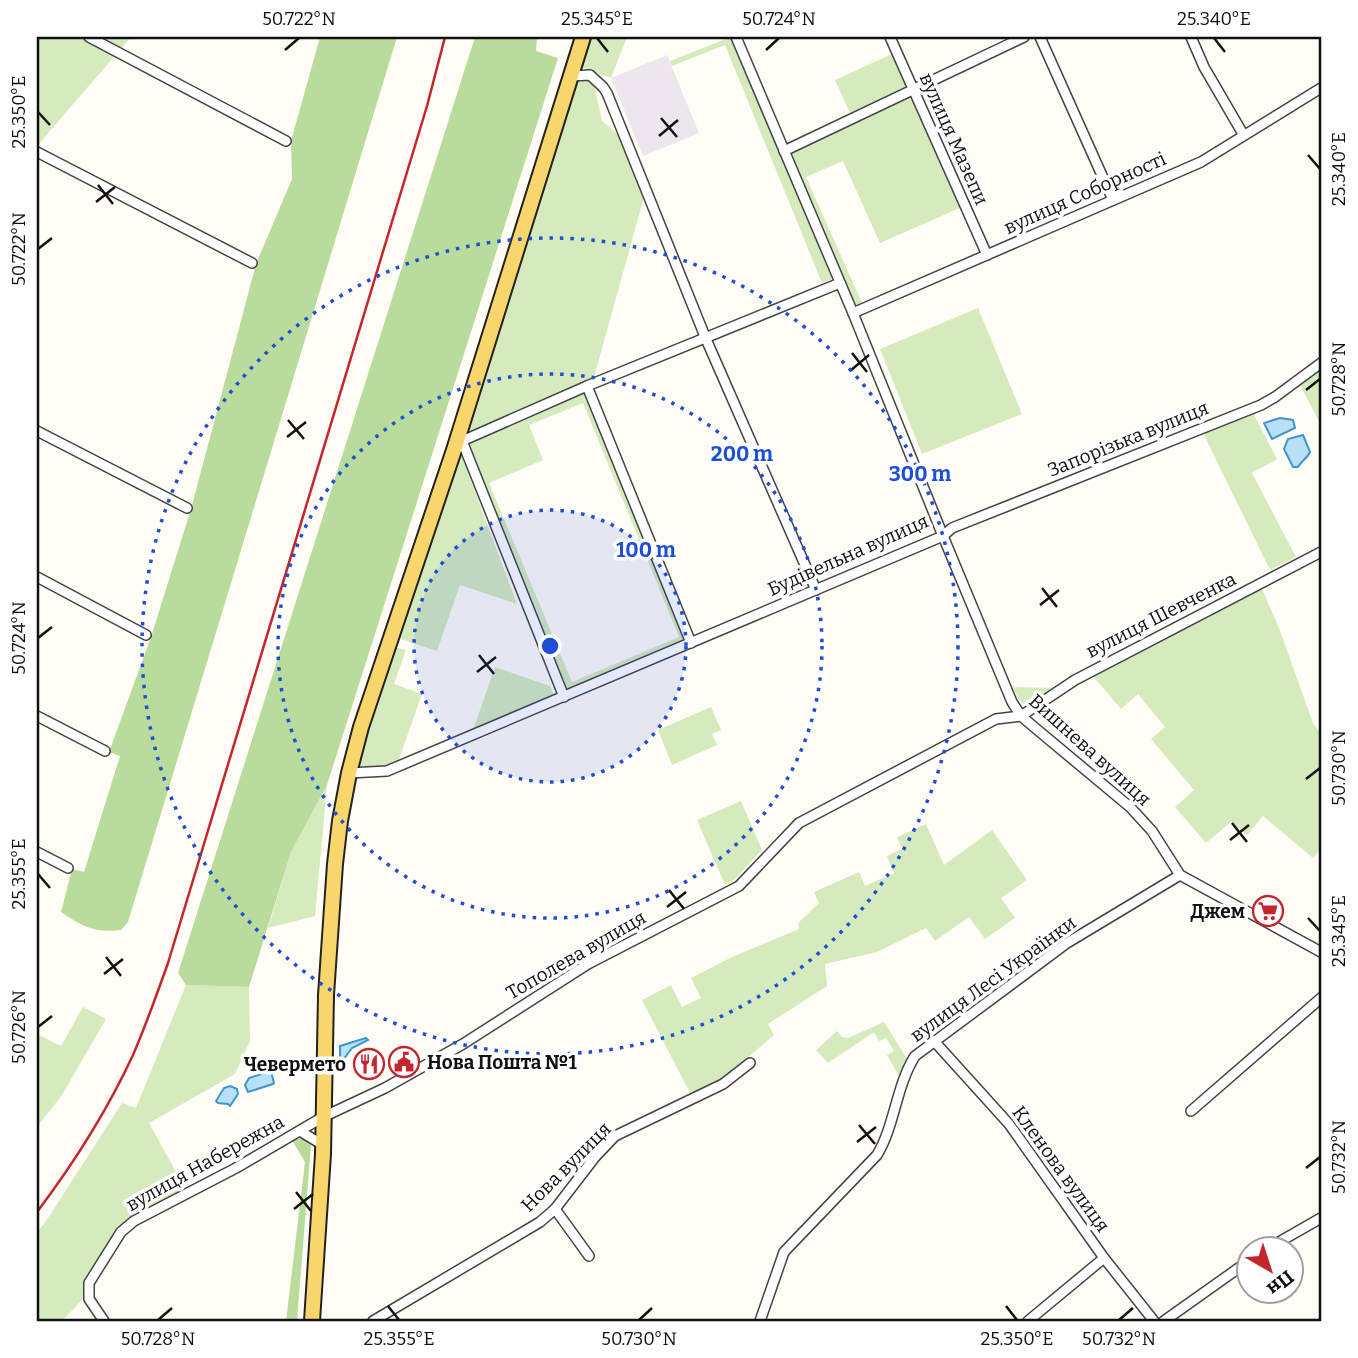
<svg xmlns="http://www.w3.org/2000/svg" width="1358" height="1358" font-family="Bitter,serif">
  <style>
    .industrial { fill: #eee6ef }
    .green { fill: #d5ebbd; fill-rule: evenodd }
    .forest { fill: #b9dc9c }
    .water { fill: #b9e0f7; stroke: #3f96cf; stroke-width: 2 }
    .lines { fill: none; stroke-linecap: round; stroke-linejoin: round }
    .minor-casing { stroke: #444; stroke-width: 12 }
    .primary-casing { stroke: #222; stroke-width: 18 }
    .minor { stroke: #fff; stroke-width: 9 }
    .primary { stroke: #f9d66b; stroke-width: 14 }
    .rail { stroke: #c4262e; stroke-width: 2.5 }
    .ticks { fill: none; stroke: #111; stroke-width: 2.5 }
    .ring { fill: none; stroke: #1d4ed8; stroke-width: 3.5; stroke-dasharray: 3.5 7 }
    .labels { text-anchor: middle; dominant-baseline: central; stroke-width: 7; stroke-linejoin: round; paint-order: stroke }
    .street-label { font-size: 19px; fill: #111; stroke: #fff }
    .poi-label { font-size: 19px; font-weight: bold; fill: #111; stroke: #fff; text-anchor: end }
    .centre { fill: #1d4ed8; stroke: #fff; stroke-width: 3.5 }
    .ring-label { font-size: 21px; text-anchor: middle; font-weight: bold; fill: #1d4ed8; stroke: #fff; stroke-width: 7; stroke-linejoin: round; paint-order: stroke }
    .neatline { fill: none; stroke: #111; stroke-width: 2.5 }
    .ticks-label { font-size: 18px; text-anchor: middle; fill: #111 }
  </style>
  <rect width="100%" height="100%" fill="#fffdf5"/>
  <path class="industrial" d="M667 55 699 133 643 156 611 78Z"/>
  <g class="green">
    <path d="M37 37H131L37 146Z"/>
    <path d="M591 37H627L611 78 582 67Z"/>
    <path d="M731 37 832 279 822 283 725 45 672 66 670 61Z"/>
    <path d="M892 54 906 87 850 113 835 80Z"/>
    <path d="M586 79 594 84 602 121 620 136 644 197 593 381 462 438 577 83Z"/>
    <path d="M910 96 960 208 880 243 843 161 806 177 862 303 856 305 789 154Z"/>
    <path d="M978 308 1022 414 922 454 880 349Z"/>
    <path d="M1321 370V425L1300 385Z"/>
    <path d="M585 390 687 641 567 691 466 442ZM583 403 679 637 572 682 489 483 543 460 529 425Z"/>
    <path d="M1253 413 1277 459 1252 473 1296 557 1270 570 1203 433Z"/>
    <path d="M456 453 461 454 517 604 460 585 437 651 397 638Z"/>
    <path d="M1262 589 1279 628 1313 723 1321 734V848L1313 858 1263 816 1247 835 1231 822 1206 843 1175 807 1194 790 1151 739 1165 727 1138 694 1121 709 1092 675Z"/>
    <path d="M394 647 406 650 394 684 422 694 398 762 386 767 356 769Z"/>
    <path d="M495 667 550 686 554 696 473 730Z"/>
    <path d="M1013 687 1051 688C1034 705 1024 716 1013 687Z"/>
    <path d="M711 707 721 730 712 734 717 745 672 765 658 730Z"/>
    <path d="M327 785 315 916 268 928 291 852Z"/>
    <path d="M741 801 762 850 734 880 725 885 697 820Z"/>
    <path d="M926 824 944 865 992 830 1027 880 1001 898 1015 918 985 939 969 917 935 941 926 928 877 952 825 964 827 986 768 1024 774 1035 720 1081 691 1095 642 1000 671 985 682 1007 701 998 691 978 732 957 799 929 798 923 819 903 814 892 859 872 865 886 894 873 887 856 902 849 897 837Z"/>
    <path d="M186 985 249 987 250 1041 235 1074 149 1123 186 1190 131 1217 118 1227 83 1281V1299L62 1321H37V1233L50 1215 122 1103 136 1108Z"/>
    <path d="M83 1007 106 1019 62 1095 37 1127V1034L61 1046Z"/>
    <path d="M884 1022 907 1059 904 1063 900 1078 887 1055 894 1051 886 1038 879 1041 874 1032 828 1063 816 1050 837 1031 842 1037 848 1038Z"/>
  </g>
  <g class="forest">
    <path d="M320 37H397L128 922 121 930C93 933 84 927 61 912L72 869 84 872 120 756 109 752 151 637 191 509 256 264 292 179 291 141Z"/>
    <path d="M475 37H537L536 51 558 58 327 785 291 852 249 987 186 985 178 973Z"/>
    <path d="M303 1138 311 1145 297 1321H286L305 1162 292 1140Z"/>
  </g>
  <g class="water">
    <path d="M1280 418 1293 420 1295 428 1272 439 1264 423Z"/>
    <path d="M1303 435 1310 452C1307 459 1301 461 1298 467H1293L1284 449 1288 439Z"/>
    <path d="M366 1038 368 1040 352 1048 343 1060 340 1059V1046Z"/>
    <path d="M271 1071 274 1083 273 1084 248 1092 245 1085 249 1078Z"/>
    <path d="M230 1086 237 1089 238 1094 230 1106 228 1104 218 1103 216 1101 224 1088Z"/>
  </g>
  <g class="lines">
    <g class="minor-casing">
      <g id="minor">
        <path d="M89 37 286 141"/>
        <path d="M736 37 853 313 943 536 1012 702 1021 716 1040 732 1130 807 1152 831 1180 875 1321 952"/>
        <path d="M890 37 987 255"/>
        <path d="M1040 37 1113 200"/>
        <path d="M1191 37 1204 67 1243 134"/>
        <path d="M571 76 590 75 603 87 607 93 706 339 816 590"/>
        <path d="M784 151 1024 37"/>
        <path d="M37 152 252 263"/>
        <path d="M853 313 1201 162 1321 88"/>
        <path d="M587 386 691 643"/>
        <path d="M37 431 187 508"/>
        <path d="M462 441 564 697"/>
        <path d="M457 447 462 441 587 386 840 283"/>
        <path d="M37 577 146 635"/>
        <path d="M37 716 105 751"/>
        <path d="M349 773 387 771 943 536 952 528 1261 405 1275 397 1321 363"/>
        <path d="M37 852 68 868"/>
        <path d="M934 1041 1009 1124 1104 1258 1154 1321"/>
        <path d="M1191 1111 1321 998"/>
        <path d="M300 1131 323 1145"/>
        <path d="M555 1209 589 1256"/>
        <path d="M1265 1250 1321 1218"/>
        <path d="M104 1321 89 1299V1283L121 1232 134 1221 236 1168 323 1117 385 1088 463 1044 588 964 739 886 799 823 996 719 1021 716 1075 680 1321 552"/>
        <path d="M373 1321 540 1222 555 1209 595 1157 615 1136 723 1084 750 1063"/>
        <path d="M760 1321 784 1252 877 1155C895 1125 896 1086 915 1056L1067 943 1180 875"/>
        <path d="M1028 1321 1104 1258"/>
        <path d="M1164 1321 1250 1260"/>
      </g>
    </g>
    <g class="primary-casing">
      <path id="primary" d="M312 1321 323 1154 326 995 335 864 340 821 349 773 361 727 454 450 583 37"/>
    </g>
    <use href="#minor" class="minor"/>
    <use href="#primary" class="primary"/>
    <path class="rail" d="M37 1212C74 1163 107 1111 133 1055 146 1025 157 994 168 963L427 106 445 37"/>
  </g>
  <path class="ticks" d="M597 38 608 52M1214 38 1225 52M285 50 299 38M766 50 779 38M38 112 50 125M661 118 677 137M659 136 678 120M1308 155 1320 169M98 185 113 204M96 202 115 187M38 249 52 238M852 353 867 372M850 371 869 355M1306 390 1320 379M288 420 304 439M287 437 306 422M1042 588 1057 607M1040 605 1059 590M38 638 52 627M479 655 494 674M477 672 496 657M1306 779 1320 768M1232 823 1247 842M1230 840 1249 825M38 874 50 888M669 890 684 909M667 907 686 892M1308 918 1320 931M106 957 121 976M104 974 123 959M38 1027 52 1016M859 1125 875 1144M857 1142 876 1127M1306 1168 1320 1157M296 1192 311 1211M294 1209 313 1194M388 1306 399 1320M1006 1306 1017 1320M158 1320 172 1308M639 1320 652 1308M1119 1320 1133 1308"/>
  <circle cx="550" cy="646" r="136" fill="#1d4ed8" fill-opacity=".12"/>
  <g class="ring">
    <circle cx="550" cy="646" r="136"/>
    <circle cx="550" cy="646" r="272"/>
    <circle cx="550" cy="646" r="408"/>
  </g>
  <defs>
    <g id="supermarket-ring" transform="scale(1.575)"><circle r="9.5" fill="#fff" stroke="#c4262e" stroke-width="1.5"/><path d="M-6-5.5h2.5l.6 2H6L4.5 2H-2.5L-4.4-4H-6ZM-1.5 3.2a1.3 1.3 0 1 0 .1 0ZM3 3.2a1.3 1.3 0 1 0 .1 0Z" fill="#c4262e"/></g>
    <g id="civic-ring" transform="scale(1.575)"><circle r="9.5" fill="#fff" stroke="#c4262e" stroke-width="1.5"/><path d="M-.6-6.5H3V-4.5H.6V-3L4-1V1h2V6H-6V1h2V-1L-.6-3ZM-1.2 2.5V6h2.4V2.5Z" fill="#c4262e"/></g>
    <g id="restaurant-ring" transform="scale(1.575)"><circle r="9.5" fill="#fff" stroke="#c4262e" stroke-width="1.5"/><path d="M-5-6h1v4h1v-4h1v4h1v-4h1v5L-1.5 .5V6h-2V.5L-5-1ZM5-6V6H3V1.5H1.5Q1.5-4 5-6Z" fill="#c4262e"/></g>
  </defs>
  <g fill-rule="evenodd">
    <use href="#supermarket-ring" x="1268" y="911"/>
    <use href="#civic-ring" x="404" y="1062"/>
    <use href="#restaurant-ring" x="369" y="1064"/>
  </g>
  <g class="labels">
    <g class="street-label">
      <text transform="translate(954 139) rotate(66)">вулиця Мазепи</text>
      <text transform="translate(1085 193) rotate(-24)">вулиця Соборності</text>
      <text transform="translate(1128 439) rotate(-22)">Запорізька вулиця</text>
      <text transform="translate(848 555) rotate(-24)">Будівельна вулиця</text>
      <text transform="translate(1161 615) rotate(-27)">вулиця Шевченка</text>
      <text transform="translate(1090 750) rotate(42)">Вишнева вулиця</text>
      <text transform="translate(576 955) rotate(-30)">Тополева вулиця</text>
      <text transform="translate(993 979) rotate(-36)">вулиця Лесі Українки</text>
      <text transform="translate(205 1163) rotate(-29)">вулиця Набережна</text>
      <text transform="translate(566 1167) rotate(-45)">Нова вулиця</text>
      <text transform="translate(1061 1169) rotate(54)">Кленова вулиця</text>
    </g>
    <g class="poi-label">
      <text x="1245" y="911">Джем</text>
      <text x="427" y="1062" text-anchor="start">Нова Пошта №1</text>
      <text x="346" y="1064">Чевермето</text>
    </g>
  </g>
  <circle cx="550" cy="646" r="10" class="centre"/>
  <g class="ring-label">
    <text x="742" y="461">200 m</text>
    <text x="920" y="481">300 m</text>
    <text x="646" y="557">100 m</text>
  </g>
  <rect width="1358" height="1358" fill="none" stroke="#ffffff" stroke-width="77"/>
  <g transform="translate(1270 1270) rotate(141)"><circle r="33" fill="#ffffff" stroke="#a0a0a0" stroke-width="2"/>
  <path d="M0-5L12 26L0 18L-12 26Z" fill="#c4262e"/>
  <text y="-10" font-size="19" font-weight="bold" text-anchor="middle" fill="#111111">Пн</text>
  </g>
  <rect x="38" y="38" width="1282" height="1282" class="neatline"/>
  <g class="ticks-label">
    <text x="299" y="25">50.722°N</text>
    <text x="597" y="25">25.345°E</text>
    <text x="779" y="25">50.724°N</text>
    <text x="1214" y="25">25.340°E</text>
    <text transform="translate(19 112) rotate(-90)" y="6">25.350°E</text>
    <text transform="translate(1339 169) rotate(-90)" y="6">25.340°E</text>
    <text transform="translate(19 249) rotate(-90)" y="6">50.722°N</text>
    <text transform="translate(1339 379) rotate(-90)" y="6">50.728°N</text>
    <text transform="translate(19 638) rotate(-90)" y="6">50.724°N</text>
    <text transform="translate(1339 768) rotate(-90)" y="6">50.730°N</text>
    <text transform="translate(19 874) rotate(-90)" y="6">25.355°E</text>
    <text transform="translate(1339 931) rotate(-90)" y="6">25.345°E</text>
    <text transform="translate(19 1027) rotate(-90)" y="6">50.726°N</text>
    <text transform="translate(1339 1157) rotate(-90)" y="6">50.732°N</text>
    <text x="158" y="1345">50.728°N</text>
    <text x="399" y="1345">25.355°E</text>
    <text x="639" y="1345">50.730°N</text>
    <text x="1017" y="1345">25.350°E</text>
    <text x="1119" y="1345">50.732°N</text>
  </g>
</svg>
